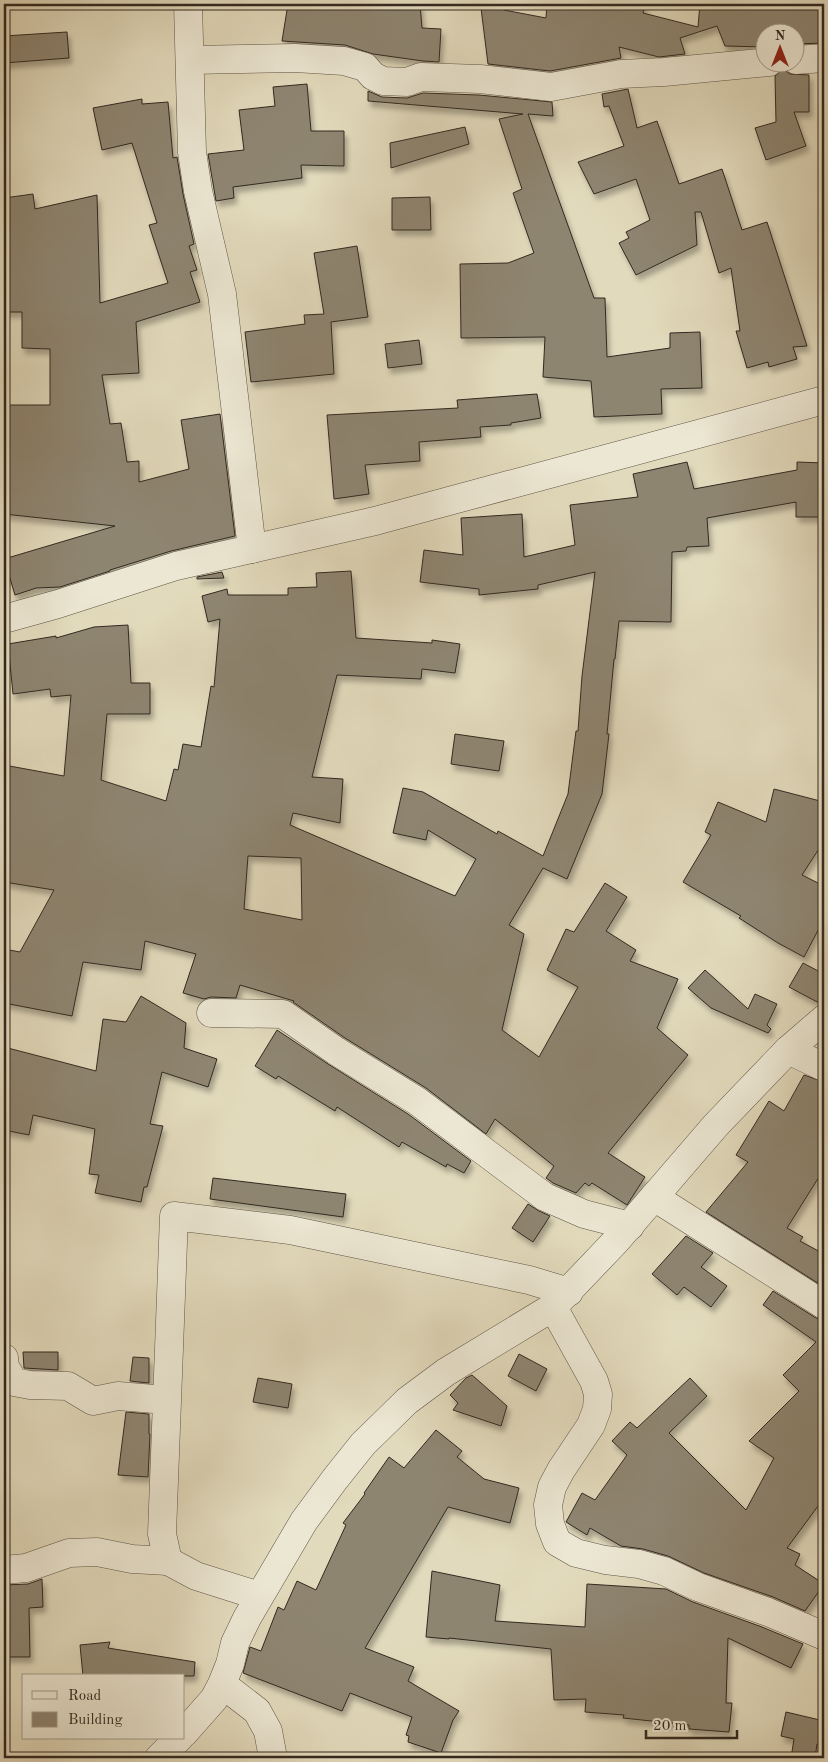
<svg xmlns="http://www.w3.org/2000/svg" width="828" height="1762" font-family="'Old Standard TT',serif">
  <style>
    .building { fill: #8e8571; stroke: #322920; fill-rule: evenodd; filter: url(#shadow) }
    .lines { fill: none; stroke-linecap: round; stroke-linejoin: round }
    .minor-casing { stroke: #5e5547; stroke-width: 29 }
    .tertiary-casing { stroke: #5e5547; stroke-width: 29 }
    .minor { stroke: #ece7d3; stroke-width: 28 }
    .tertiary { stroke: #ece7d3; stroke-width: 28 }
  </style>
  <defs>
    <filter id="shadow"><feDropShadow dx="3" dy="5.5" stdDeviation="2.5" flood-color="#0004"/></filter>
  </defs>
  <rect width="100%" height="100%" fill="#e2dabc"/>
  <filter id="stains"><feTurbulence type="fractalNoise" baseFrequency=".004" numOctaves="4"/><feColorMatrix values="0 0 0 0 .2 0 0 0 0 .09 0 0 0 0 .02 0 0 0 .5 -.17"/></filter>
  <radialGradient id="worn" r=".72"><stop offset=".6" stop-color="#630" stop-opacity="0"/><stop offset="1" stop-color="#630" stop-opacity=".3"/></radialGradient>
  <g class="building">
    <path d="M288 4H420L422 28 441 29 439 62 423 61 373 54 345 45 282 41Z"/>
    <path d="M547 4H645L643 13 698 27 700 4H824V43L796 44V32H766V47L725 46 717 26 680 38 685 54 659 57 619 47 621 58 550 71 488 64 481 8 504 5V10L546 18Z"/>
    <path d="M67 32 69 58 4 63V36Z"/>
    <path d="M783 69 790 74 809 75V112H794L806 146 766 160 755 128 776 122 775 76Z"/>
    <path d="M307 84 311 131H344V166L301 165 302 178 233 187 234 198 216 201 208 154 244 150 239 110 275 106 273 87Z"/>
    <path d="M628 89 637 128 657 121 679 184 722 169 742 230 767 222 807 346 793 347 797 359 769 367 768 362 747 368 736 331H740L731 268 719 273 701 212H695L697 245 636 275 619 243 629 238 626 232 650 220 636 179 594 194 578 162 624 146 609 106 604 107 602 94Z"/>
    <path d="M368 91 382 97 407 98 423 93 479 95 552 102 553 116 528 114 594 298H605L607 357 670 348V333L700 332 702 388 661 389 662 414 594 417 591 381 543 377 545 337 461 338 460 264 508 263 534 253 513 193 522 189 499 119 523 114 368 101Z"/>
    <path d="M142 99V104L168 102 173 158 177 157 183 194 194 244 189 246 197 270 190 272 200 302 136 322 139 373 102 375 110 424 121 423 127 462 139 461V482L189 469 181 420 220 414 235 536 171 551 110 570V571L60 587 36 588 15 595 4 559 115 526 4 514 7 405H50V349L22 348V312H4V198L33 194 35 209 97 195 100 303 168 283 149 225 157 223 132 143 102 150 93 108Z"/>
    <path d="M465 127 469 144 391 168 390 143Z"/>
    <path d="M430 197 431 230H392V198Z"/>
    <path d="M357 246 368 317 331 322 334 374 251 382 245 332 305 324 304 315 324 314 314 253Z"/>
    <path d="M419 340 422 364 388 368 385 344Z"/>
    <path d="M537 394 541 418 511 423V425L480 427 481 437 419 442 420 461 365 465 369 494 334 499 327 415 458 408 457 400Z"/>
    <path d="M687 462 694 489 797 470V462L824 463V517H796V502L707 518 709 546 687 547 686 551 672 552 671 622 619 621 615 659H614L607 734H609L602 794 567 879 543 868 509 925 524 934 502 1030 539 1057 578 987 547 970 566 929 574 932 605 883 627 897 606 931 636 950 630 961 678 979 657 1028 688 1055 608 1153 645 1177 627 1205 592 1183 589 1186 585 1183 576 1193 553 1183 546 1178 554 1166 495 1119 486 1134 426 1088 345 1038 293 1002 294 1001 240 985 236 998 211 997 204 999 183 993 196 954 145 941 141 970 83 962 72 1016 4 1003V949L20 952 54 890 4 882V765L64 776 71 695 51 697 50 689 13 694 8 644 56 636V638L94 627 128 625 131 683H150V714H107L101 780 166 801 174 769 178 770 183 744 201 747 211 686 214 687 220 619 208 622 202 596 227 589 228 595H288V588L317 587 316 573 351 571 356 638 432 643V640L460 644 455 673 422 669 421 679 337 675 312 777 343 779 340 823 293 813 290 825 455 896 476 859 428 830 426 840 393 833 403 788 423 792 497 834 498 831 543 856 568 794 576 731H578L582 676 595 572 538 585V589L479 595V589L420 582 424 550 463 555 461 518 522 514 524 557 575 545 570 505 638 497 633 474ZM248 856 301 858 302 920 244 909Z"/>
    <path d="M222 572 224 578 197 579V577Z"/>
    <path d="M455 734 504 741 499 771 451 764Z"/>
    <path d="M774 789 824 802V841L802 875 824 886V919L804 957 778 943 739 918 741 916 683 882 711 835 705 832 718 802 766 822Z"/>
    <path d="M803 963 824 974V1004H821L789 987Z"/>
    <path d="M705 970 748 1009 755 994 777 1004 767 1025 771 1029 768 1033 711 1008 688 988Z"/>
    <path d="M141 996 186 1023 184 1048 217 1059 208 1087 162 1072 150 1124 163 1126 147 1187H144L141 1202 95 1193 99 1175 89 1174 95 1129 33 1115 29 1135 4 1130V1047L96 1071 103 1019 126 1022Z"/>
    <path d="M277 1030 328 1064 408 1114 471 1161 464 1173 447 1164 446 1167 402 1142 399 1147 337 1107 335 1111 278 1076 276 1079 255 1066Z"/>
    <path d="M804 1075 824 1082V1169L787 1228 803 1237 800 1241 824 1254V1287L706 1212 748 1162 736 1155 769 1101 784 1111Z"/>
    <path d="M213 1178 346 1194 343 1217 210 1199Z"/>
    <path d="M528 1204 539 1211 550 1216 533 1242 512 1228Z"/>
    <path d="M686 1236 713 1253 701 1267 727 1286 711 1307 684 1287 677 1295 652 1274Z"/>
    <path d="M773 1291 816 1318 824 1320V1498L787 1548 800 1554 795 1565 824 1584 805 1611 773 1597 704 1573 668 1556 643 1549 621 1546 590 1528 587 1535 566 1522 582 1493 595 1500 627 1455 612 1441 630 1422 637 1428 690 1378 707 1396 669 1433 746 1510 774 1458 749 1441 799 1391 783 1375 816 1342 763 1305Z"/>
    <path d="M23 1352H58V1370L24 1368Z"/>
    <path d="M519 1354 547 1369 536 1391 508 1376Z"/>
    <path d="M133 1357 149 1358V1383L130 1381Z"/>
    <path d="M472 1375 507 1406 501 1426 453 1410 458 1403 450 1395 466 1378Z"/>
    <path d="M258 1378 292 1384 288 1408 253 1402Z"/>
    <path d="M126 1412 149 1414V1434H150L148 1477 118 1475Z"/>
    <path d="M436 1430 462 1451 457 1457 484 1479 519 1488 510 1523 448 1507 365 1648 414 1667 408 1681 459 1711 453 1720 441 1753 408 1742 409 1736 406 1735 412 1717 350 1693 342 1711 243 1673 250 1647 261 1651 278 1607 284 1610 297 1581 316 1590 346 1525 343 1523 365 1494 364 1493 389 1457 404 1468Z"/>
    <path d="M432 1571 500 1585 495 1621 585 1627 587 1584 666 1589 693 1602 762 1627 803 1644 791 1668 728 1638 726 1703H732L729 1732 689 1729V1725L623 1718 624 1715 585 1712 586 1699 554 1700 551 1649 449 1638V1639L426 1637Z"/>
    <path d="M42 1579 43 1607 29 1608 30 1657H4V1585L28 1584Z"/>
    <path d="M110 1642 108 1648 195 1662 194 1676H83L80 1645Z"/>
    <path d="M786 1712 824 1721 820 1745 817 1744 815 1758H791L794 1739 781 1736Z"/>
  </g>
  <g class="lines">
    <g class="minor-casing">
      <g id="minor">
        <path d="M188 4 192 152 198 191 222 294 252 549"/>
        <path d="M190 60 295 58 344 61 365 67 373 76 383 81 407 82 421 77 480 79 551 87 621 74 664 72 769 62"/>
        <path d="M796 60 824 58"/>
        <path d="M211 1013 283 1014 336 1051 417 1101 545 1197 584 1214 630 1226"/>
        <path d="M788 1050 824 1067"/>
        <path d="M654 1197 824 1305"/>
        <path d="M553 1307 594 1381 598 1394 597 1409 591 1425 561 1470 552 1487 548 1505 550 1524 557 1542 576 1553 605 1560 639 1564 664 1571 698 1587 768 1612 824 1636"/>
        <path d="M4 1358 5 1367 14 1382 30 1385 68 1386 93 1401 118 1396 166 1400"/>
        <path d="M4 1570 26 1568 69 1553 97 1552 132 1559 168 1561"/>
        <path d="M259 1596 196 1576 168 1561 162 1534 174 1216 290 1230 529 1280 569 1292"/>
        <path d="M222 1684 257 1711 268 1731 273 1758"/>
        <path d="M184 1733 214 1699 222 1684 230 1664 235 1643 247 1618 304 1521 335 1479 363 1444 407 1401 446 1372 553 1307 616 1241 716 1125 788 1050 824 1019"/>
        <path d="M159 1758 179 1738"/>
      </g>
    </g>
    <g class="tertiary-casing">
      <path id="tertiary" d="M4 619 58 604 176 566 375 521 824 400"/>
    </g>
    <use href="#minor" class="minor"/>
    <use href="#tertiary" class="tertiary"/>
  </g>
  <rect width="828" height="1762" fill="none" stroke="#e2dabc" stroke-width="20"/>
  <rect x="5" y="5" width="818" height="1752" fill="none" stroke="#322920" stroke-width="2.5"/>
  <rect x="10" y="10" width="808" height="1742" fill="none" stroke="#322920"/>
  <rect x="22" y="1674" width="162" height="65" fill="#ece7d3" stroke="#a29b8b"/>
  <rect x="32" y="1691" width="25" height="8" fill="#ece7d3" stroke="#a29b8b"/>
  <text x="68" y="1700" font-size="15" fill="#322920">Road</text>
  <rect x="32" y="1712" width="25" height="15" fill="#8e8571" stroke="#a29b8b"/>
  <text x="68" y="1724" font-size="15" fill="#322920">Building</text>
  <g transform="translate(780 48)"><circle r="24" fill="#ece7d3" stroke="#a29b8b"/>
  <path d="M0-4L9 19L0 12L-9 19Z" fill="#8f2418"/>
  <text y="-8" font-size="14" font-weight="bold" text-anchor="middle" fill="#322920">N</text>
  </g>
  <path d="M646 1730v8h91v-8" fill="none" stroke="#322920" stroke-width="2.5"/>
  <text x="653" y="1730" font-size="15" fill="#322920" stroke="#ece7d3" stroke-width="4" paint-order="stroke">20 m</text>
  <rect width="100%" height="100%" filter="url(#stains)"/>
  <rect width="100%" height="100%" fill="url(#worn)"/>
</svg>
